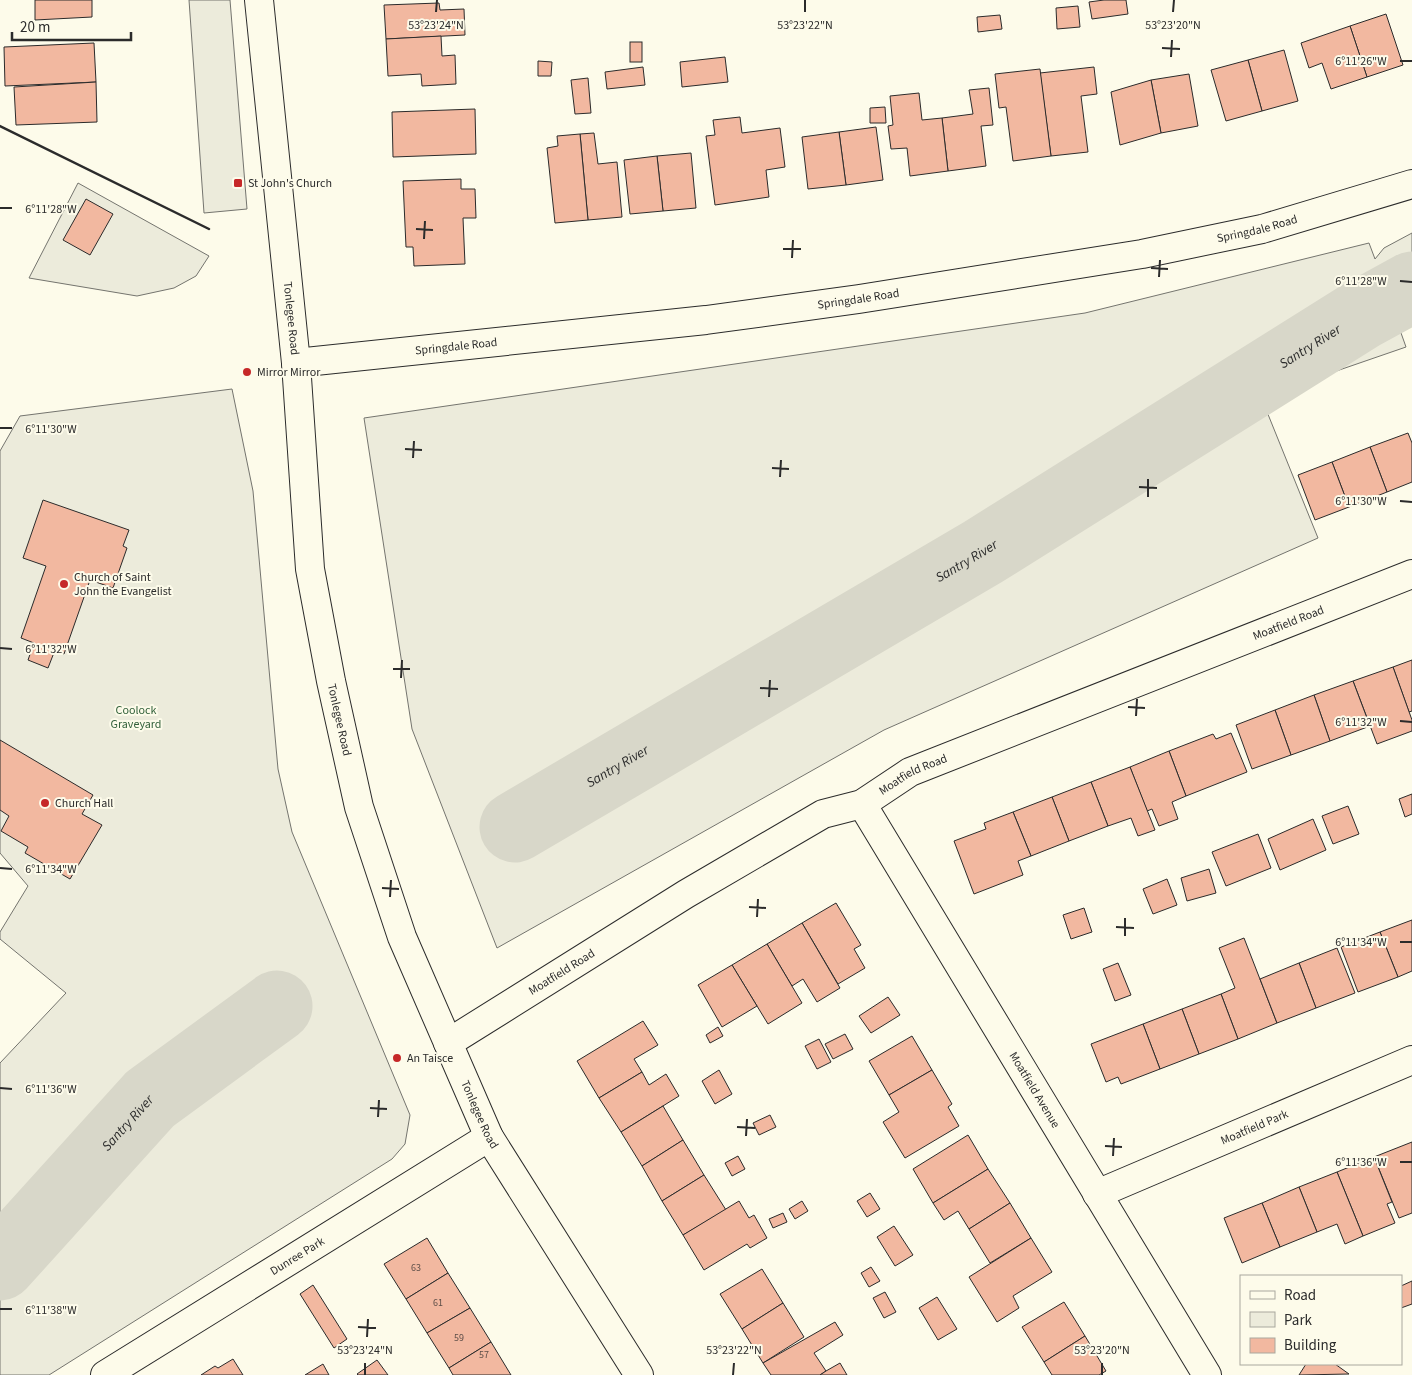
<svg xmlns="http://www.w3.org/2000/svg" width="1412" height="1375" font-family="'Source Sans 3',sans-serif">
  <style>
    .green { fill: #ecebdb; stroke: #74746e }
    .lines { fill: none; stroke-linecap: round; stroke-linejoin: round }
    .river { stroke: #d8d7c9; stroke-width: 71 }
    .building { fill: #f2b8a0; stroke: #2b2b2b }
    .minor-casing { stroke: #2b2b2b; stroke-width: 30 }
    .tertiary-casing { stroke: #2b2b2b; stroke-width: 30 }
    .secondary-casing { stroke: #2b2b2b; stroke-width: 30 }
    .minor { stroke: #fdfbea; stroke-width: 28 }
    .tertiary { stroke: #fdfbea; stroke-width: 28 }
    .secondary { stroke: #fdfbea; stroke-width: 28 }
    .wall { stroke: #2b2b2b; stroke-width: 2.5 }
    .ticks { fill: none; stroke: #2b2b2b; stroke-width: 2 }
    .poi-dot { fill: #c62828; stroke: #fdfbea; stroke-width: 2 }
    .labels { text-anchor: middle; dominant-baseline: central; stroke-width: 4; stroke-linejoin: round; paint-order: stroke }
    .number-label { font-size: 10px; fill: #5d4e48 }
    .poi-label { font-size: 12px; fill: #2b2b2b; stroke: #fdfbea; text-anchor: start }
    .street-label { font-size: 12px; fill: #2b2b2b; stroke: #fdfbea }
    .park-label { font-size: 12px; fill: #34623c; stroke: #fdfbea }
    .water-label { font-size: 14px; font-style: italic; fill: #2b2b2b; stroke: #fdfbea }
    .ticks-label { font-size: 12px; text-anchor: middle; fill: #2b2b2b; stroke: #fdfbea; stroke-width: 4; stroke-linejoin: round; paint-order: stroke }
  </style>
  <rect width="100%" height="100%" fill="#fdfbea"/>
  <g class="green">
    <path d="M189 0H230L247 209 204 213Z"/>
    <path d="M78 183 209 256 196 276 174 288 137 296 29 278Z"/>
    <path d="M1412 233V308L1395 316 1406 347 1261 397 1318 538 884 730 497 948 412 729 364 418 1085 313 1369 243 1375 259 1384 248Z"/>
    <path d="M232 389 253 491 278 769 292 832 410 1115 405 1144 392 1159 49 1375H0V1063L66 993 0 939V932L28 886 0 853V451L20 416Z"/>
  </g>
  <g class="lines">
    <g class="river">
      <path id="s1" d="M515 827 983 552 1361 315 1412 287"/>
      <path id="s2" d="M0 1265 150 1099 277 1006"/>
    </g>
  </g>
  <g class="building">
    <path d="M35 0H92V17L35 20Z"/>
    <path d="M1104 0H1126L1128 14 1092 19 1089 2Z"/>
    <path d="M439 3 440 10 464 9 465 35 386 39 384 5Z"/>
    <path d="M1078 6 1080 27 1057 29 1056 8Z"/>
    <path d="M1386 14 1403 65 1367 77 1350 26Z"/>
    <path d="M1000 15 1002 29 978 32 977 17Z"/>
    <path d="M1350 26 1367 77 1331 89 1322 63 1309 68 1301 43Z"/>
    <path d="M441 36 442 56 455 55 456 84 422 86 421 74 388 76 386 39Z"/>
    <rect x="630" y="42" width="12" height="20"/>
    <path d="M94 43 96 82 5 86 4 47Z"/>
    <path d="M1284 50 1298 101 1262 111 1248 60Z"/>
    <path d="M725 57 728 82 682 87 680 62Z"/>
    <path d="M1248 60 1262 111 1226 121 1211 70Z"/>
    <path d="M538 61 552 62 551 76H538Z"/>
    <path d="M643 67 645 85 607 89 605 72Z"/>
    <path d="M1094 67 1097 94 1081 96 1088 152 1051 156 1040 73Z"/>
    <path d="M1040 69 1051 156 1013 161 1006 107 999 108 995 74Z"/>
    <path d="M1189 74 1198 126 1161 133 1151 80Z"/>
    <path d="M588 78 591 113 575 114 571 80Z"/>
    <path d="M1151 80 1161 133 1120 145 1111 92Z"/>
    <path d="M96 82 97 122 16 125 14 87Z"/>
    <path d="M989 88 993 125 981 126 986 166 948 171 942 118 973 114 969 90Z"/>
    <path d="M919 93 922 120 942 118 948 171 910 176 907 148 891 149 888 126 893 125 890 96Z"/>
    <path d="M885 107 886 123H870V108Z"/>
    <path d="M475 109 476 154 393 157 392 112Z"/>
    <path d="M740 117 742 133 780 128 785 167 766 170 769 197 715 205 706 136 715 135 713 120Z"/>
    <path d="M876 127 883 180 846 185 839 132Z"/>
    <path d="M839 132 846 185 808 189 802 137Z"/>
    <path d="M594 133 598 164 617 162 622 217 588 220 580 134Z"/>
    <path d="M580 134 588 220 555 223 547 148 558 146 557 136Z"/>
    <path d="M691 153 696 208 663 211 657 156Z"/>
    <path d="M657 156 663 211 630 214 624 160Z"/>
    <path d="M461 179V189H475L476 218H463L465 264 414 266 413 247H406L403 181Z"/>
    <path d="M86 199 113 214 90 255 63 240Z"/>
    <path d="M1408 433 1412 443V482L1387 492 1370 447Z"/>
    <path d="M1370 447 1387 492 1349 507 1332 462Z"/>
    <path d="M1332 462 1349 507 1315 520 1298 475Z"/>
    <path d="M43 500 129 530 123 546 127 548 113 588 90 580 64 654 55 650 48 668 28 660 34 643 21 638 46 566 23 558Z"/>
    <path d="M1412 660V711L1409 712 1393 667Z"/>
    <path d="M1393 667 1412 720V731L1377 744 1353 681Z"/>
    <path d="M1353 681 1370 726 1330 741 1314 695Z"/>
    <path d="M1314 695 1330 741 1291 755 1275 710Z"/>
    <path d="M1275 710 1291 755 1252 769 1236 725Z"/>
    <path d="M1231 733 1247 772 1186 796 1169 751 1213 734 1216 739Z"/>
    <path d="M0 740 93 795 82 814 102 825 70 879 25 853 28 847 1 831 9 816 0 810Z"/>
    <path d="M1169 751 1186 796 1172 802 1178 819 1159 826 1152 809 1147 811 1130 767Z"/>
    <path d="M1130 767 1155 830 1138 836 1131 818 1108 826 1091 782Z"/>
    <path d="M1091 782 1108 826 1069 841 1052 797Z"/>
    <path d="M1412 794V814L1405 817 1399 799Z"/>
    <path d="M1052 797 1069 841 1031 856 1013 812Z"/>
    <path d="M1348 806 1359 834 1333 844 1322 816Z"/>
    <path d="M1013 812 1031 856 1018 861 1023 875 974 894 954 841 986 829 984 823Z"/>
    <path d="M1313 819 1326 850 1280 870 1268 839Z"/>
    <path d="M1258 834 1271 868 1226 886 1212 852Z"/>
    <path d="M1209 869 1216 893 1187 901 1181 878Z"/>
    <path d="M1167 879 1177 905 1153 914 1143 889Z"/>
    <path d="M836 903 861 945 854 949 865 968 838 984 802 923Z"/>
    <path d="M1084 908 1092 932 1071 939 1063 915Z"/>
    <path d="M1412 920V971L1398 977 1380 932Z"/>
    <path d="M802 923 840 988 817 1002 803 979 792 986 767 944Z"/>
    <path d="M1380 932 1398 977 1358 992 1341 947Z"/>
    <path d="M1244 938 1277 1023 1238 1039 1221 994 1235 988 1219 948Z"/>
    <path d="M767 944 802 1003 768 1024 732 965Z"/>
    <path d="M1337 948 1355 993 1316 1008 1299 963Z"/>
    <path d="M1118 963 1131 995 1115 1001 1103 969Z"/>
    <path d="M1299 963 1316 1008 1277 1023 1260 979Z"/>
    <path d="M732 965 757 1006 722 1027 698 985Z"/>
    <path d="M1221 994 1238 1039 1199 1054 1182 1009Z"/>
    <path d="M888 997 900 1015 871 1033 859 1016Z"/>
    <path d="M1182 1009 1199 1054 1160 1069 1143 1024Z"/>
    <path d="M643 1021 658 1045 634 1059 642 1072 599 1098 577 1061Z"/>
    <path d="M1143 1024 1160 1069 1121 1084 1118 1077 1106 1082 1091 1044Z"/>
    <path d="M718 1027 723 1036 710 1043 706 1035Z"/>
    <path d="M845 1034 853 1049 833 1059 825 1044Z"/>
    <path d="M912 1036 932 1070 889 1095 869 1061Z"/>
    <path d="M819 1039 831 1062 817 1069 805 1046Z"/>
    <path d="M719 1070 732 1094 715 1104 702 1081Z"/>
    <path d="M932 1070 952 1104 948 1107 959 1126 905 1158 883 1122 899 1112 889 1095Z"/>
    <path d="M642 1072 649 1085 666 1074 679 1096 621 1132 599 1098Z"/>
    <path d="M663 1106 683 1140 642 1166 621 1132Z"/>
    <path d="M770 1115 776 1127 759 1135 753 1123Z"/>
    <path d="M968 1135 988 1169 933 1203 913 1169Z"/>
    <path d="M683 1140 704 1175 662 1201 642 1166Z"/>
    <path d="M1412 1142V1213L1399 1218 1374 1157Z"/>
    <path d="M738 1156 745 1169 732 1176 725 1163Z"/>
    <path d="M1374 1157 1392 1202 1387 1204 1395 1223 1363 1236 1337 1172Z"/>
    <path d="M988 1169 1010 1203 969 1229 958 1211 944 1220 933 1203Z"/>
    <path d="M1337 1172 1363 1236 1345 1244 1337 1224 1317 1232 1299 1187Z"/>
    <path d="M704 1175 726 1210 683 1235 662 1201Z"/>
    <path d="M1299 1187 1317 1232 1280 1247 1262 1203Z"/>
    <path d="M870 1193 880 1209 867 1217 857 1201Z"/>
    <path d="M739 1201 749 1218 754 1215 767 1238 750 1248 747 1244 704 1270 683 1235Z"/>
    <path d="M802 1201 808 1211 795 1219 789 1209Z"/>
    <path d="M1010 1203 1031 1238 990 1263 969 1229Z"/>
    <path d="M1262 1203 1280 1247 1242 1263 1224 1218Z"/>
    <path d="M783 1213 787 1222 773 1228 769 1219Z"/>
    <path d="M894 1226 913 1255 895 1266 877 1237Z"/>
    <path d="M427 1238 448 1273 406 1299 384 1264Z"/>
    <path d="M1031 1238 1052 1272 1013 1296 1019 1308 997 1322 969 1277Z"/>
    <path d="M871 1267 880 1281 869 1287 861 1273Z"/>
    <path d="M762 1269 783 1303 742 1329 720 1294Z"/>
    <path d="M448 1273 470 1308 427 1333 406 1299Z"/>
    <path d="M1412 1281V1304L1401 1308V1286Z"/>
    <path d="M313 1285 347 1339 334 1348 300 1294Z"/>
    <path d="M885 1292 896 1312 884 1318 873 1298Z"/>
    <path d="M937 1297 957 1329 938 1340 919 1308Z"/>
    <path d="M1064 1302 1085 1336 1044 1362 1022 1327Z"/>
    <path d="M783 1303 804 1337 763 1363 742 1329Z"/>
    <path d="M470 1308 491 1342 449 1368 427 1333Z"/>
    <path d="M835 1322 843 1335 814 1353 826 1371 820 1375H771L763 1363Z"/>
    <path d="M1085 1336 1106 1371 1099 1375H1052L1044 1362Z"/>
    <path d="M491 1342 511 1375H453L449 1368Z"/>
    <path d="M233 1359 243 1375H201L215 1366 218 1368Z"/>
    <path d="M377 1360 388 1375H358L357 1374Z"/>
    <path d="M840 1363 847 1375H820L826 1371Z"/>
    <path d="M323 1364 329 1375H305Z"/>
    <path d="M1306 1364H1335L1349 1374 1299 1375Z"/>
  </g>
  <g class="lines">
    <g class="minor-casing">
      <g id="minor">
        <path id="s3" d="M862 804 1207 1375"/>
        <path id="s4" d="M448 1043 686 894 823 814 862 804 910 772 1412 574"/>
        <path id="s5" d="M1097 1194 1412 1060"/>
        <path id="s6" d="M105 1375 489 1137"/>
      </g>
    </g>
    <g class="tertiary-casing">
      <g id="tertiary">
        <path id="s7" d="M296 363 706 320 859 299 1142 254 1262 229 1412 184"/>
      </g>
    </g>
    <g class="secondary-casing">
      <g id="secondary">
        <path id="s8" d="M259 0 296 363 310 569 331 681 359 807 402 937 489 1137 639 1375"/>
      </g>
    </g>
    <use href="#minor" class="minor"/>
    <use href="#tertiary" class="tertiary"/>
    <use href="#secondary" class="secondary"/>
    <path class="wall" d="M0 126 209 229"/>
  </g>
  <path class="ticks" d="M436 12 437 0M805 12V0M1173 12 1174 0M1162 48 1180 49M1171 57 1172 40M1400 61H1412M0 208H12M416 229 433 230M424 239 425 221M783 249H801M792 258 793 240M1151 268 1168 269M1159 277 1160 260M1400 281 1412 282M0 428H12M405 449 422 450M413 458 414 441M772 468 789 469M780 477 781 460M1139 487 1157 488M1148 497V479M1400 501 1412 502M0 648 12 649M393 669H410M401 678 402 660M760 688 778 689M769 697 770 680M1128 707 1145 708M1136 716 1137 699M1400 721 1412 722M0 868 12 869M382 888 399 889M390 897 391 880M749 907 766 908M757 917 758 899M1116 927 1134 928M1125 936V918M1400 942H1412M0 1088 12 1089M370 1108 387 1109M378 1117 379 1100M737 1127 755 1128M746 1136 747 1119M1105 1146 1122 1147M1113 1156 1114 1138M1400 1162H1412M0 1309H12M358 1327 376 1328M367 1337 368 1319M365 1375V1363M733 1375 734 1363M1102 1375V1363"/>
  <g class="poi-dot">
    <rect x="233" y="178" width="10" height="10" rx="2.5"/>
    <circle cx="247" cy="372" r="5"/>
    <circle cx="64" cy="584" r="5"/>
    <circle cx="45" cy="803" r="5"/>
    <circle cx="397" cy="1058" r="5"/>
  </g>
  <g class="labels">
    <g class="number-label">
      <text x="416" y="1268">63</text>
      <text x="438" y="1303">61</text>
      <text x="459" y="1338">59</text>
      <text x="484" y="1355">57</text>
    </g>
    <g class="poi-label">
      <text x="248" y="183">St John's Church</text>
      <text x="257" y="372">Mirror Mirror</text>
      <text x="74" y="577">Church of Saint<tspan x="74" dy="14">John the Evangelist</tspan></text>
      <text x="55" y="803">Church Hall</text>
      <text x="407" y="1058">An Taisce</text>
    </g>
    <g class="street-label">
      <text stroke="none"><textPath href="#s7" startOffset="971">Springdale Road</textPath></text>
      <text stroke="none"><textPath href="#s7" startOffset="566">Springdale Road</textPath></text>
      <text stroke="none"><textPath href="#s8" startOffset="320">Tonlegee Road</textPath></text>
      <text stroke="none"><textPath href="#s7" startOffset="161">Springdale Road</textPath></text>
      <text stroke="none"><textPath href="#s4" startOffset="944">Moatfield Road</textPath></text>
      <text stroke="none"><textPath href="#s8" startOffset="725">Tonlegee Road</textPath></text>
      <text stroke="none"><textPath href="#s4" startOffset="539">Moatfield Road</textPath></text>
      <text stroke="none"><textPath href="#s4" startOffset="134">Moatfield Road</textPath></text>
      <text stroke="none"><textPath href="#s3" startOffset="334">Moatfield Avenue</textPath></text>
      <text stroke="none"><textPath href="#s8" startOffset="1145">Tonlegee Road</textPath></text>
      <text stroke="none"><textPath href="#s5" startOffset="171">Moatfield Park</textPath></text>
      <text stroke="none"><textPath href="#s6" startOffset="226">Dunree Park</textPath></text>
    </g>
    <g class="park-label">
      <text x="136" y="710">Coolock<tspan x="136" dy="14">Graveyard</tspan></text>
    </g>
    <g class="water-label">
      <text stroke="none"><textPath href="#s1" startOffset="929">Santry River</textPath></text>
      <text stroke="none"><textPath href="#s1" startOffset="524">Santry River</textPath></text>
      <text stroke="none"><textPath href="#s1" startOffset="119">Santry River</textPath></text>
      <text stroke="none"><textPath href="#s2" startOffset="191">Santry River</textPath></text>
    </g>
  </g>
  <g class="ticks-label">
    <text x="436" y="29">53°23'24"N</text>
    <text x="805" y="29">53°23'22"N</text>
    <text x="1173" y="29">53°23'20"N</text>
    <text x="1361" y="65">6°11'26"W</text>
    <text x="51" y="213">6°11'28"W</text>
    <text x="1361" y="285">6°11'28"W</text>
    <text x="51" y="433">6°11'30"W</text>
    <text x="1361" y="505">6°11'30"W</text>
    <text x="51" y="653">6°11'32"W</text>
    <text x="1361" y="726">6°11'32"W</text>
    <text x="51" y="873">6°11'34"W</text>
    <text x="1361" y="946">6°11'34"W</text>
    <text x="51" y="1093">6°11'36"W</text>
    <text x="1361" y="1166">6°11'36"W</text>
    <text x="51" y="1314">6°11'38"W</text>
    <text x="365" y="1354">53°23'24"N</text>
    <text x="734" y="1354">53°23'22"N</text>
    <text x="1102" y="1354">53°23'20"N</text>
  </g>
  <rect x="1240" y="1275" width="162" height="90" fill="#fdfbea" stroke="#a9a89e"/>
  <rect x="1250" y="1291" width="25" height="8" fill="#fdfbea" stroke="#a9a89e"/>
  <text x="1284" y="1300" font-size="15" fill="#2b2b2b">Road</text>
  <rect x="1250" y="1312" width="25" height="15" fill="#ecebdb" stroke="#a9a89e"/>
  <text x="1284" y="1325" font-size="15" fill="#2b2b2b">Park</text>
  <rect x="1250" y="1338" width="25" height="15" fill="#f2b8a0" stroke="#a9a89e"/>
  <text x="1284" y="1350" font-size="15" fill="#2b2b2b">Building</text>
  <path d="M12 32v8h119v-8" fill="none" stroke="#2b2b2b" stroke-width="2.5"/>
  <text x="20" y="32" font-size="15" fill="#2b2b2b" stroke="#fdfbea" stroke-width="4" paint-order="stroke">20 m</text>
</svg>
